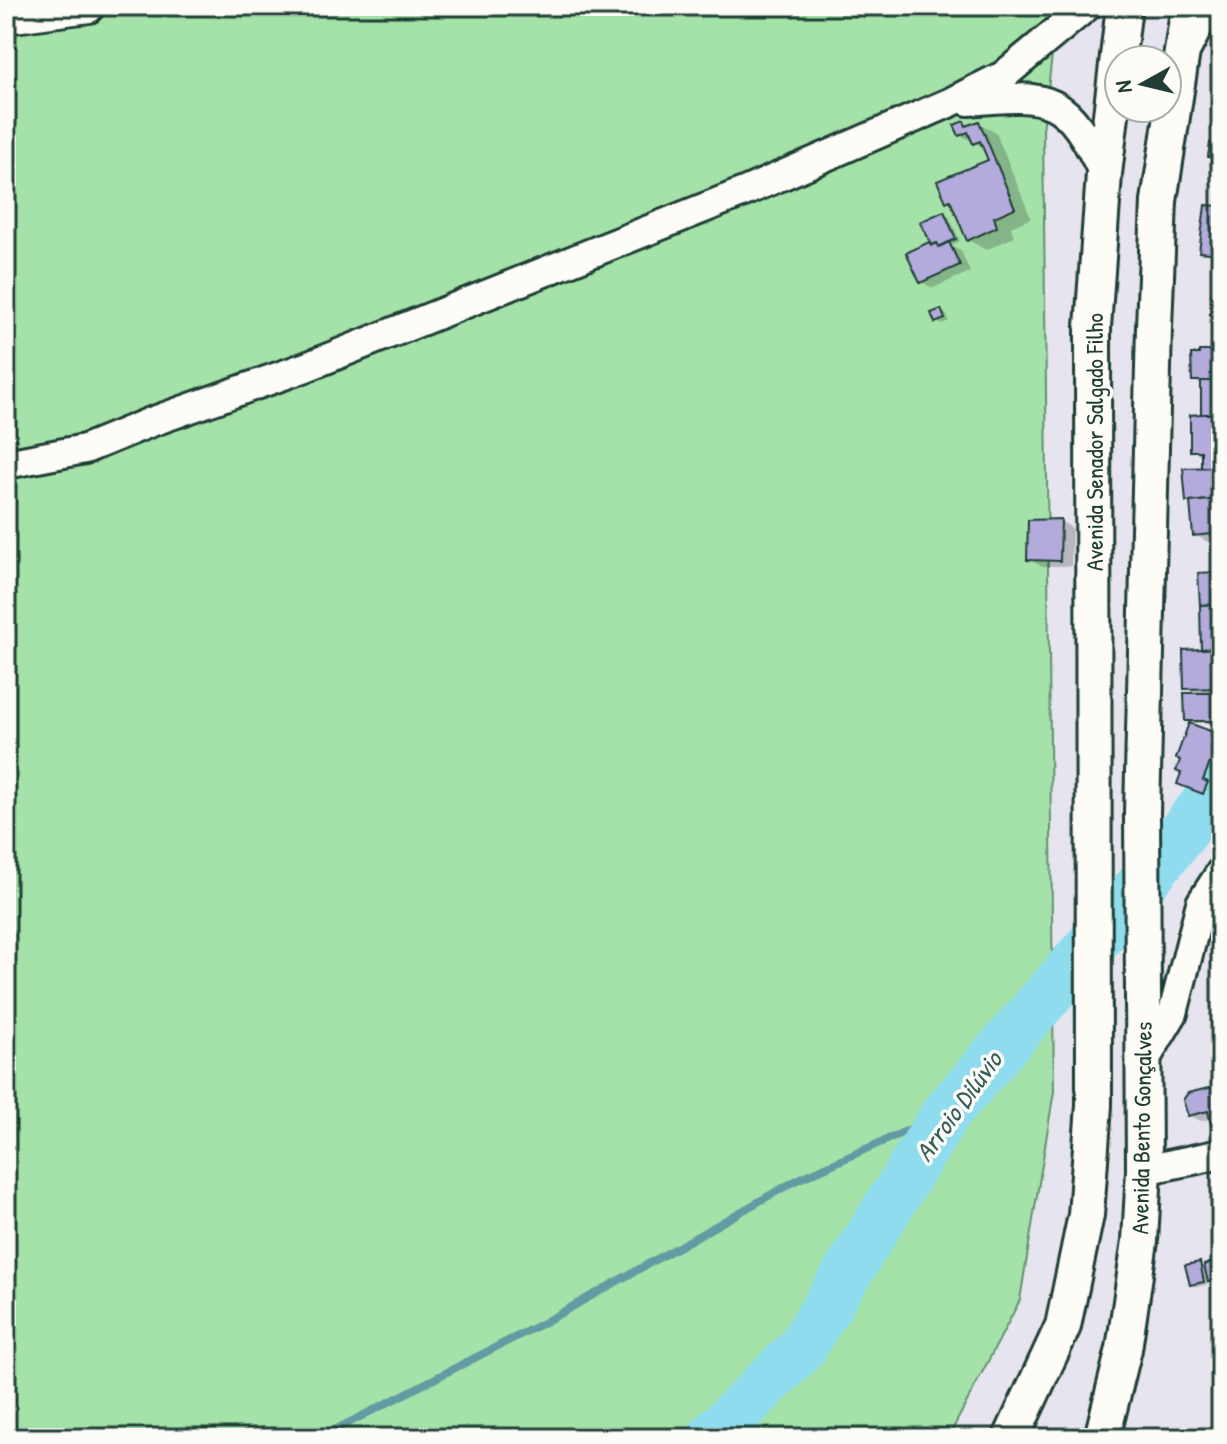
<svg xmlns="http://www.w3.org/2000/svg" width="1227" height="1444" font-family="'Patrick Hand',sans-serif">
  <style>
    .green { fill: #a5e2a9; stroke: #62906e; stroke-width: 2 }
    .shadow { fill: #0003 }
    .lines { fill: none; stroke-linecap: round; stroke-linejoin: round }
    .stream { stroke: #629ca3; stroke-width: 8 }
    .river { stroke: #8edced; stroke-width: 50 }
    .building { fill: #b2abdc; stroke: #1f3d34; stroke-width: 2 }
    .minor-casing { stroke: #1f3d34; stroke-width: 34 }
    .major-casing { stroke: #1f3d34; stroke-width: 40 }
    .path { stroke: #1f3d34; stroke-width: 5; stroke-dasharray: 2 6; stroke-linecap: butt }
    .minor { stroke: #fdfcf7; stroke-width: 28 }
    .major { stroke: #fdfcf7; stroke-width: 34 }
    .labels { text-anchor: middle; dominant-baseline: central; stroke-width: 7; stroke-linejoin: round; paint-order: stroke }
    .street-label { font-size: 24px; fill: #1f3d34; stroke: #fdfcf7 }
    .water-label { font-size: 26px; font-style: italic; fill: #355d59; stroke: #fdfcf7 }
  </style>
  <rect width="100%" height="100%" fill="#e6e4ef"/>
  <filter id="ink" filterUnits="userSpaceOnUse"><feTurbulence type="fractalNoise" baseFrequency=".0125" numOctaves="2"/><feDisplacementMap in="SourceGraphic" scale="16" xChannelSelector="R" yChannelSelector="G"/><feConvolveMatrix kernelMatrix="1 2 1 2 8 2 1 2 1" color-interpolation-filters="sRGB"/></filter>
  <g filter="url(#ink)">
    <path class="green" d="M6 6H1058L1043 130 1054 1091 1020 1300 948 1438H6Z"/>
    <g class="shadow">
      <path d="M964 123 970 127 979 123 996 133 1031 218 1011 227 1014 237 986 250 968 240 954 204 947 201 990 161 985 148 960 135Z"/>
      <path d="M1221 208V258L1202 251Z"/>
      <path d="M944 213 949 216 960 241 951 246 961 251 970 272 933 288 921 282 929 244 935 248 923 223Z"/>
      <path d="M941 311 946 314 949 321 941 324 936 321Z"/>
      <path d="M1221 353V697H1219V723H1191L1187 720 1198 695 1186 688 1203 651 1201 575 1220 574 1219 544 1213 545 1195 535 1193 504 1188 501 1203 470V456L1192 450 1208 417 1203 385 1193 380Z"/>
      <path d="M1060 521 1072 528 1071 566H1041L1029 559Z"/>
      <path d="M1221 738V769L1214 787 1218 790 1215 799 1179 784Z"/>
      <path d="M1221 1087V1141L1216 1138 1211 1119 1201 1121 1189 1115Z"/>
      <path d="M1221 1261V1287L1207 1279 1208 1284 1197 1287 1192 1284 1199 1264 1205 1267Z"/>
    </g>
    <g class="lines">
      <path class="stream" d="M319 1438 545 1322 797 1180 946 1113"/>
      <path class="river" d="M711 1438 800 1350 946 1113 1116 916 1221 784"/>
    </g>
    <g class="building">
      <path d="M964 121 966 126 979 121 1015 208 994 217 997 227 967 241 950 200 946 202 937 181 988 160 980 141 973 144 968 132 959 136 954 125Z"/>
      <path d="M1210 143 1221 145V159L1208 157Z"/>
      <path d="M1205 205 1221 206V254L1199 252Z"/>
      <path d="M944 211 956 239 939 247 937 243 932 245 920 222Z"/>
      <path d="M929 242 931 246 937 243 939 247 949 242 960 265 920 283 906 253Z"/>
      <path d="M1212 290H1221V314L1210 315Z"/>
      <path d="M941 309 945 319 935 323 931 313Z"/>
      <path d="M1199 351H1221V381H1192L1191 354H1199Z"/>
      <rect x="1201" y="381" width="20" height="33"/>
      <path d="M1201 414H1221V467L1201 468V451H1190V415Z"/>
      <path d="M1221 467V499L1186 502 1183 468Z"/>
      <path d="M1221 499V533L1193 536 1190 502Z"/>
      <path d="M1061 519 1060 561 1027 560 1028 520Z"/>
      <path d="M1217 537H1221V572H1218Z"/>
      <path d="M1218 572H1221V604L1200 605 1198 573Z"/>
      <path d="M1221 604V648L1201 649 1200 605Z"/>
      <path d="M1221 648V688L1184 689 1183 650Z"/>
      <path d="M1184 693H1214L1215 721H1185Z"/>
      <path d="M1189 723 1221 735V756L1218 765 1210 763 1203 780 1208 782 1203 794 1177 784 1181 773 1176 771 1180 760 1176 758Z"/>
      <path d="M1221 1085V1137L1214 1139 1208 1111 1188 1116 1183 1100 1188 1093Z"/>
      <path d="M1221 1259V1280L1208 1282 1204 1265Z"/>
      <path d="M1200 1262 1204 1282 1190 1285 1185 1265Z"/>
    </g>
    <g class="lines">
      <g class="minor-casing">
        <g id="minor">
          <path d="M6 19 89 8"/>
          <path d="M1187 48 1209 6"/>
          <path d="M968 101C1052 93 1067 96 1104 174"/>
          <path d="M6 464 85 449 151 422 306 367 744 192 951 102 1003 76 1087 6"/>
          <path d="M1143 1063 1173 1013 1201 903 1221 872"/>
          <path d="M1144 1170 1221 1154"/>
        </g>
      </g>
      <g class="major-casing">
        <g id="major">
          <path d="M1011 1438 1063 1326 1086 1215 1094 1105 1093 327 1104 174 1124 6"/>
          <path d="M1102 1438 1124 1349 1140 1241 1144 1170 1142 813 1154 327 1159 201 1189 6"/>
        </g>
      </g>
      <path class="path" d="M1063 1438 1073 1431"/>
      <use href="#minor" class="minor"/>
      <use href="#major" class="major"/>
    </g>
  </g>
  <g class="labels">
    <g class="street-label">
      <text transform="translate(1094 442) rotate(-90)">Avenida Senador Salgado Filho</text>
      <text transform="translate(1141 1128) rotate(-89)">Avenida Bento Gonçalves</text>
    </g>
    <g class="water-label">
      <text transform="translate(958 1106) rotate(-54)">Arroio Dilúvio</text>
    </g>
  </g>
  <rect width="1227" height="1444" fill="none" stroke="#fdfcf7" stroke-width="32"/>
  <rect x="16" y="16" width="1195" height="1412" fill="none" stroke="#1f3d34" stroke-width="3" filter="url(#ink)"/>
  <g transform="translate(1143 84) rotate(262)"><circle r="38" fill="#fdfcf7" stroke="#a4b0a9" stroke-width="2"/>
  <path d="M0-6L14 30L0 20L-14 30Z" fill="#1f3d34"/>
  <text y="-12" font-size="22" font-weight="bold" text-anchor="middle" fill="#1f3d34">N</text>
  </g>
</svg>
